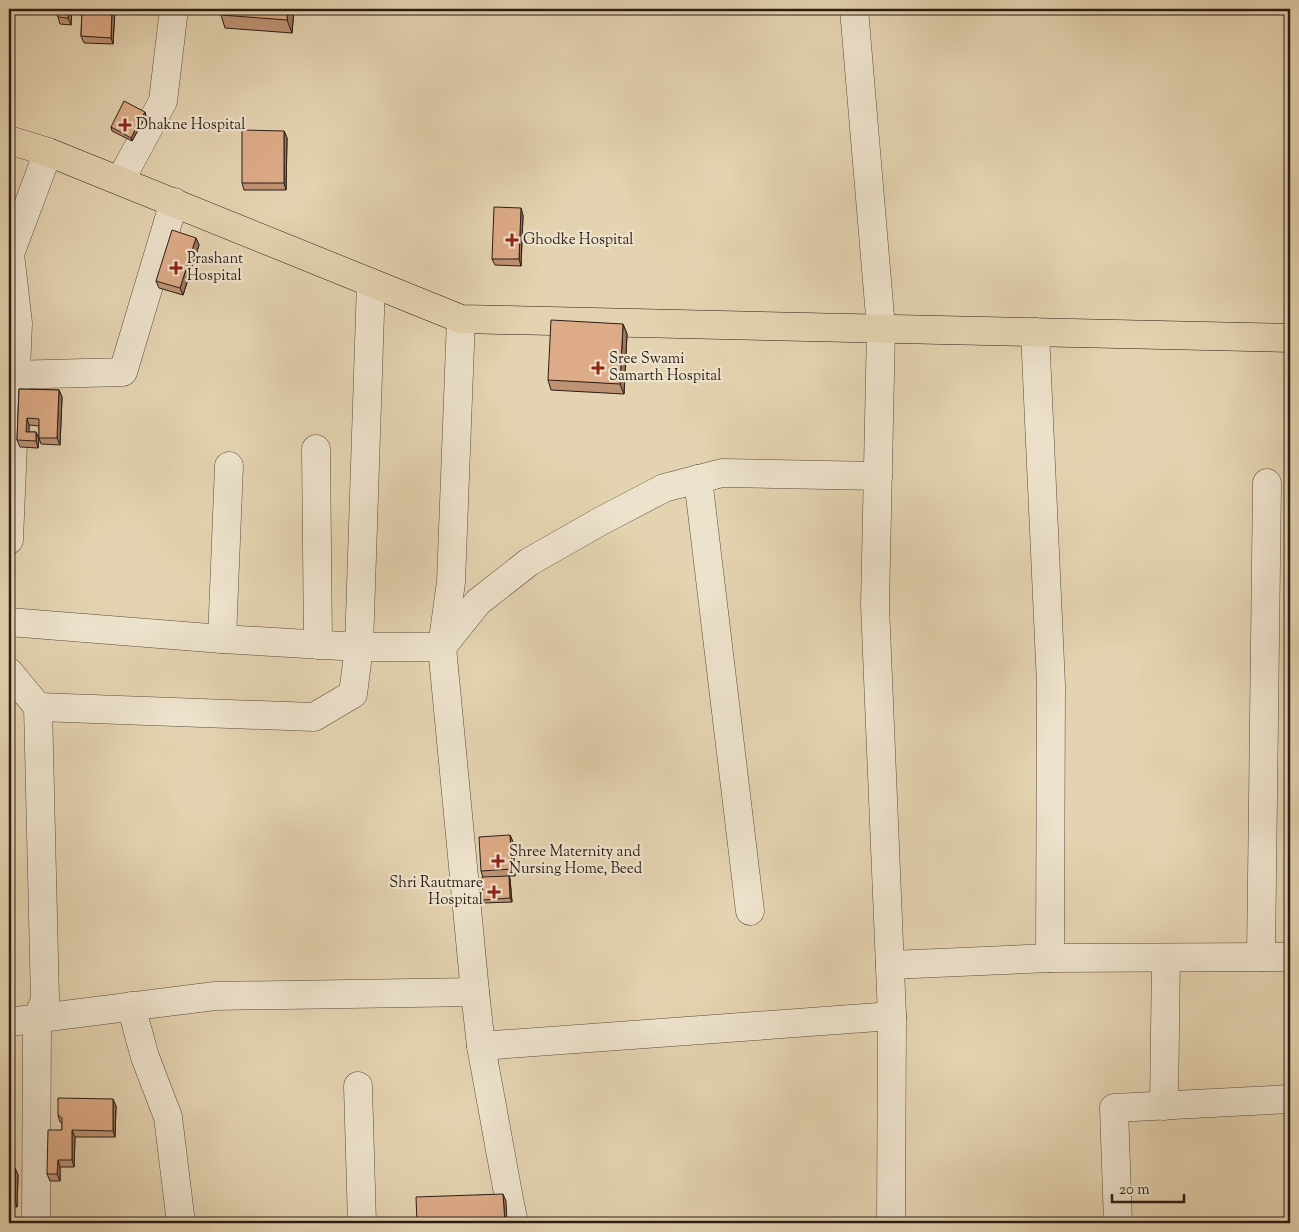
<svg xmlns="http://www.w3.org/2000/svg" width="1299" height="1232" font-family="'Sorts Mill Goudy',serif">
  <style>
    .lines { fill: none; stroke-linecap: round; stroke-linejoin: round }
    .minor-casing { stroke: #594a3c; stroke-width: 29 }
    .major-casing { stroke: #2b1d16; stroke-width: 29 }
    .minor { stroke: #ede2cc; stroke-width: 28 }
    .major { stroke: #e4d3b0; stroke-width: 28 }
    .wall { fill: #be9374; stroke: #2b1d16 }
    .shaded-wall { fill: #9b785e; stroke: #2b1d16 }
    .building { fill: #ddab87; stroke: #2b1d16 }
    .poi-dot { fill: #8f2418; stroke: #ede2cc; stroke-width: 2 }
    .labels { text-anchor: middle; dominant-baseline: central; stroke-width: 4.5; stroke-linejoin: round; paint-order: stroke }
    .poi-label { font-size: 15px; fill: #2b1d16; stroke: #ede2cc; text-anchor: start }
  </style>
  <rect width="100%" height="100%" fill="#e4d3b0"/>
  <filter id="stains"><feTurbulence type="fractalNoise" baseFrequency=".004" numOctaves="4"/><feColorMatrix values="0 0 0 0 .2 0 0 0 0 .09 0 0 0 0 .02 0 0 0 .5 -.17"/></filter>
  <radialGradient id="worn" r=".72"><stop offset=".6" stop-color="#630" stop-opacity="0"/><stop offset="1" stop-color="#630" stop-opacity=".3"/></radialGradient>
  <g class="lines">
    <g class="minor-casing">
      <g id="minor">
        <path d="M854 9 881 328 875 605 892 1016 891 1223"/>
        <path d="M120 181 163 101 174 9"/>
        <path d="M461 319 451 582 442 647 475 992 481 1046 509 1199 514 1223"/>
        <path d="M1035 332 1051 685 1050 958"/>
        <path d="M9 375 123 372 174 202"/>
        <path d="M316 449 318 645"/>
        <path d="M698 479 750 911"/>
        <path d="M9 540 18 323 10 254 48 152"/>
        <path d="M9 622 222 639 359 647 371 283"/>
        <path d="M222 639 229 466"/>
        <path d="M9 672 38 707 45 1000 37 1019 36 1223"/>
        <path d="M38 707 314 717 353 694 359 647H442L478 602 529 562 601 521 664 488 722 473 878 476"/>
        <path d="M1261 957 1267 483"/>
        <path d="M890 965 1050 958 1290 957"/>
        <path d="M131 1006 145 1057 168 1117 181 1223"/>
        <path d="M9 1022 215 996 475 992"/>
        <path d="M481 1046 892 1016"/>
        <path d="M358 1086 362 1223"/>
        <path d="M1164 1106 1166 958"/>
        <path d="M1118 1223 1114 1108 1290 1099"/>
      </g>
    </g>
    <g class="major-casing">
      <path id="major" d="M9 140 48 152 461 319 1290 338"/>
    </g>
    <use href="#minor" class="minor"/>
    <use href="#major" class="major"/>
  </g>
  <g class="wall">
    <path d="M58 9H115L113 44 84 43 81 36 82 10H72L71 25 60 24 58 17Z"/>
    <path d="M221 9H294L292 33 225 28 221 15Z"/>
    <path d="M146 116 132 141 112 131 111 127Z"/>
    <path d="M284 131 287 138 286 190H244L242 183Z"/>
    <path d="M523 215 521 266 495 265 492 259Z"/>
    <path d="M196 238 199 245 183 295 159 288 156 281Z"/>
    <path d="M623 324 627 334 624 394 551 390 548 380Z"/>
    <path d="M19 389 59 390 62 397 60 445 41 444 39 438V426L29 425V432H36L39 439 38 448 20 447 17 440Z"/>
    <path d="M510 835 513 842 515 876H509L510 879 512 902 484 903 483 900V877L481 871Z"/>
    <path d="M116 1106 115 1137H75L74 1167H60V1181H50L47 1174 62 1130V1123L60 1122 58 1115Z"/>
    <path d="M9 1168H15L18 1175 17 1207H9Z"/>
  </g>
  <g class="shaded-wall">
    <path d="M69 9H71L72 10 71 25 68 18Z"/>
    <path d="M112 9H115L113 44 111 38Z"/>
    <path d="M288 9H294L292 33 287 20Z"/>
    <path d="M145 112 146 116 132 141 131 138Z"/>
    <path d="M284 131 287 138 286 190 284 183Z"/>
    <path d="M521 208 523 215 521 266 519 259Z"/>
    <path d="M196 238 199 245 183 295 180 288Z"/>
    <path d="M623 324 627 334 624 394 620 384Z"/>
    <path d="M59 390 62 397 60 445 57 438Z"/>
    <path d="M27 418 29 425V439L26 432Z"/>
    <path d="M36 432 39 439 38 448 36 441Z"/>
    <path d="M510 835 513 842 515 876 512 869Z"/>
    <path d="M509 876 510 879 512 902 510 898Z"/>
    <path d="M9 1063 12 1072 9 1127Z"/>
    <path d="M113 1099 116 1106 115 1137 113 1131Z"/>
    <path d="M72 1130 75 1137 74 1167 72 1160Z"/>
    <path d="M58 1160 60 1167V1181L57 1174Z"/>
    <path d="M15 1168 18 1175 17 1207 15 1200Z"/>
    <path d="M503 1194 506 1201 507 1223H505Z"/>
  </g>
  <g class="building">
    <path d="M58 9H69L68 18 58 17Z"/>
    <path d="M82 9H112L111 38 81 36Z"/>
    <path d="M221 9H288L287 20 221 15Z"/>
    <path d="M124 101 145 112 131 138 111 127Z"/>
    <path d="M242 130 284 131V183H242Z"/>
    <path d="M494 207 521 208 519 259H492Z"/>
    <path d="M172 230 196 238 180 288 156 281Z"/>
    <path d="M551 320 623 324 620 384 548 380Z"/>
    <path d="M19 389 59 390 57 438H39V419L27 418 26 432H36V441L17 440Z"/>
    <path d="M510 835 512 869 481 871 479 837Z"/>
    <path d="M509 876 510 898 483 900 482 877Z"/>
    <path d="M58 1098 113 1099V1131L72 1130V1160H58L57 1174H47L48 1130H62V1118L58 1115Z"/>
    <rect x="9" y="1168" width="6" height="32"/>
    <path d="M503 1194 505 1223H417L416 1197Z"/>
  </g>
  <g class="poi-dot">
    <path d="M122.5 117.5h5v5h5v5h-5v5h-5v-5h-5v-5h5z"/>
    <path d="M509.5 232.5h5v5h5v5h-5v5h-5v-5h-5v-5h5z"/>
    <path d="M173.5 260.5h5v5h5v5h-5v5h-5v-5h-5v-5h5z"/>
    <path d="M595.5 360.5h5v5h5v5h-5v5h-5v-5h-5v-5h5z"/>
    <path d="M495.5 853.5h5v5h5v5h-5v5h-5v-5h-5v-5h5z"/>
    <path d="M491.5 884.5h5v5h5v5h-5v5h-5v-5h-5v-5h5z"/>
  </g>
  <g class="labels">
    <g class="poi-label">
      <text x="136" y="125">Dhakne Hospital</text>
      <text x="523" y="240">Ghodke Hospital</text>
      <text x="187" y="259">Prashant<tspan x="187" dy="17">Hospital</tspan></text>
      <text x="609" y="359">Sree Swami<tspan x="609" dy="17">Samarth Hospital</tspan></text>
      <text x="509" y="852">Shree Maternity and<tspan x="509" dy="17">Nursing Home, Beed</tspan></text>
      <text x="483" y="883" text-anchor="end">Shri Rautmare<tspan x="483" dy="17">Hospital</tspan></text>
    </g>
  </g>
  <rect width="1299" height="1232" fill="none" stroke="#e4d3b0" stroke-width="30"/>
  <rect x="10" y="10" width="1279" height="1212" fill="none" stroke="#2b1d16" stroke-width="2.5"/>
  <rect x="15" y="15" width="1269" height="1202" fill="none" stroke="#2b1d16"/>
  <path d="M1112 1194v8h72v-8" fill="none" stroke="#2b1d16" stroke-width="2.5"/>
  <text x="1119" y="1194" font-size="15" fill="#2b1d16" stroke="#ede2cc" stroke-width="4" paint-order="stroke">20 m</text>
  <rect width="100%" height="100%" filter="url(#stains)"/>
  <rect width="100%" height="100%" fill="url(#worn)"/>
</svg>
